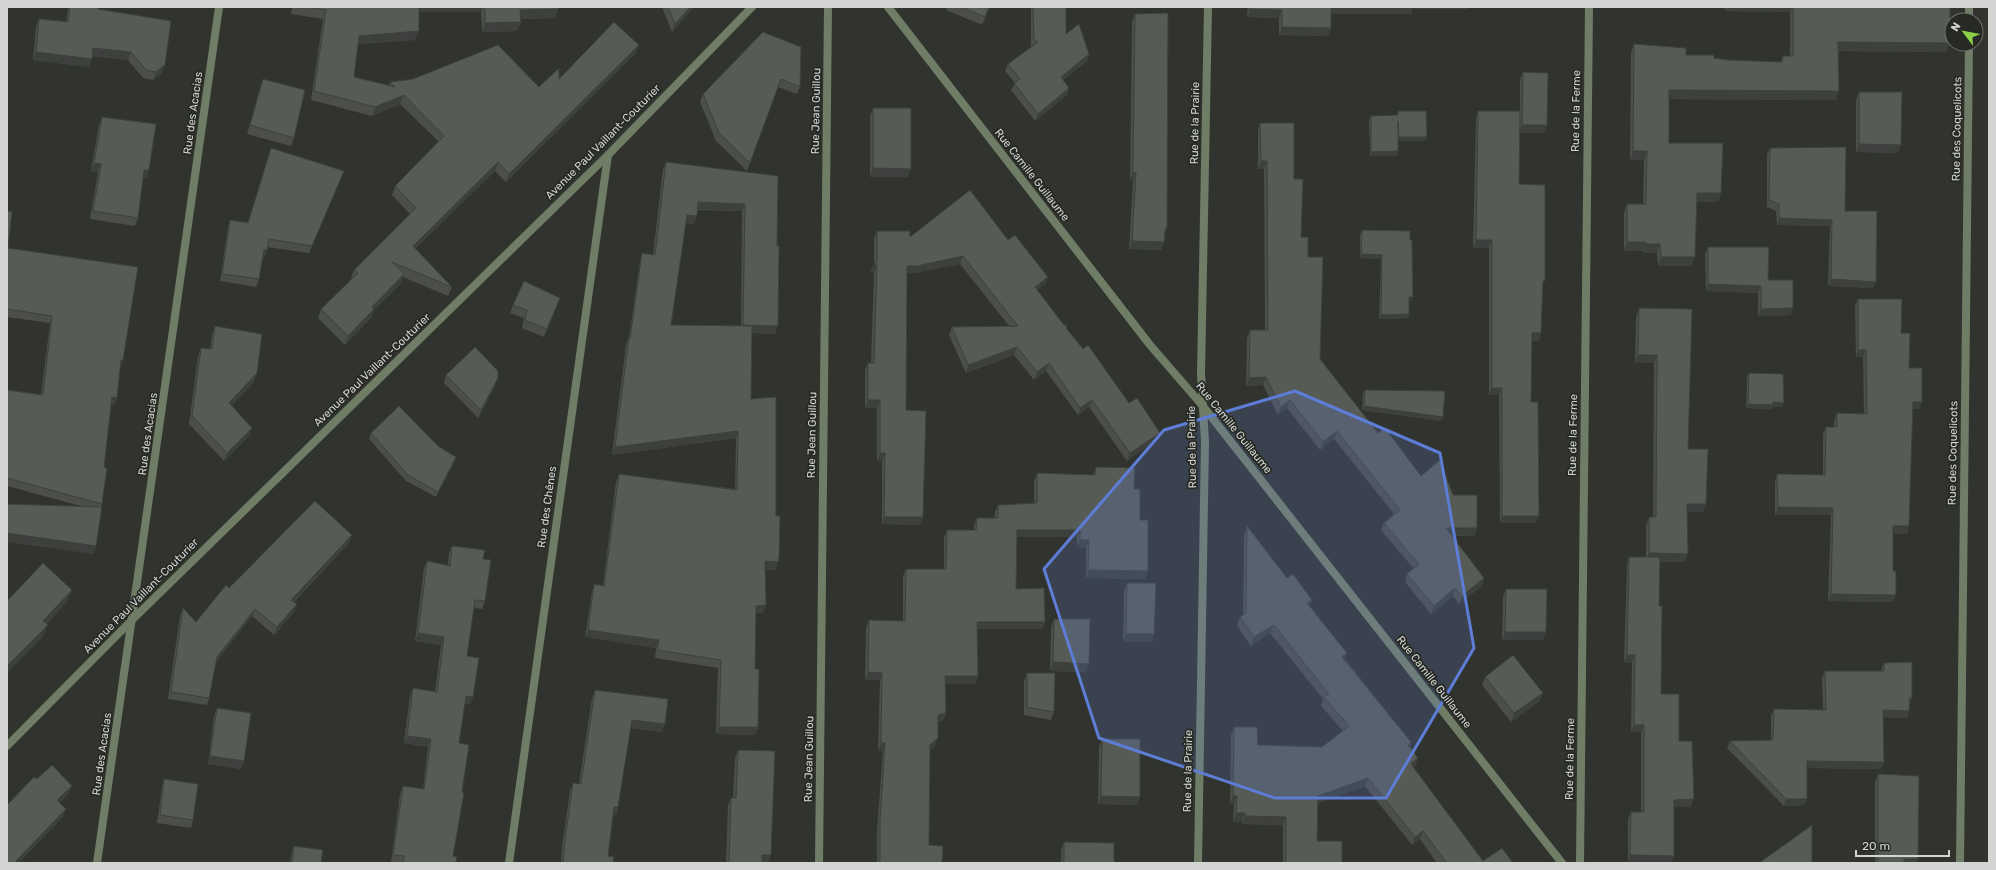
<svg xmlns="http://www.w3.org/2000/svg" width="1996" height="870" font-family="Rubik,sans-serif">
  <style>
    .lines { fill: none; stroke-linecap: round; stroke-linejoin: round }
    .street { stroke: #707d66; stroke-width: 8 }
    .wall { fill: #4b4e49; fill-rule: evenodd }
    .shaded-wall { fill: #3d403c }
    .building { fill: #575b55; stroke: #3d403c }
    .marked { fill: #5d7dd6; fill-opacity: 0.2; stroke: #5d7dd6; stroke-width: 3; stroke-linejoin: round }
    .labels { text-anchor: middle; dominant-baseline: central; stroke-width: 3.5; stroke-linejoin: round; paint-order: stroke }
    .street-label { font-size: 11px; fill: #d3d5d2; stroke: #272a24 }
  </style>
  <rect width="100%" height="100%" fill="#31342e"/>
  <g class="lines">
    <g class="street">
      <path d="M888 7 1150 345 1202 405 1562 863"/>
      <path d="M1969 20V7"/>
      <path d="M7 746 132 620 608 155 752 7"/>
      <path d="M97 863 219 7"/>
      <path d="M509 863 608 155"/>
      <path d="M819 863 828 7"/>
      <path d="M1198 863 1205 442 1201 373 1208 7"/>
      <path d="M1580 863 1589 7"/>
      <path d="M1960 863 1969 44"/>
    </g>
  </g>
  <g class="wall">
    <path d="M68 7H98V9L162 73 153 80 143 78 128 60 92 56 89 67 33 60 36 27 39 19 66 21 68 10Z"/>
    <path d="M292 7H558L555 18 520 19 521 22 517 31 482 32 481 12H419L415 40 358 44 354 77 389 85 390 82 539 87 559 79 639 45 635 54 506 182 495 171 415 249 452 287 448 296 403 277 401 283 374 310 371 318 345 345 318 318 321 309 352 279 351 278 354 270 410 214 392 195 395 186 439 142 400 104 372 116 311 100 323 19 291 14Z"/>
    <path d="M662 7H694L672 32Z"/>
    <path d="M947 7H990L982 25 946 10Z"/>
    <path d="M1031 7H1066V34L1089 54 1087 61 1063 80 1069 88 1067 95 1035 121 1011 90 1015 83 1005 71 1008 64 1031 47Z"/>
    <path d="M1248 7H1469L1468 9H1412L1411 14H1331V28L1328 36 1279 35V18L1247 17Z"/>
    <path d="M1725 7H1950L1946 52 1839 51 1836 100 1669 99V143L1721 193 1718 202H1697L1691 266H1658L1657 253H1643V251H1624V213L1627 204H1643L1644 160H1630L1631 53 1634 44 1686 55 1728 60 1781 62 1783 56H1790V12L1725 11Z"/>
    <path d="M1135 14 1167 228 1165 233 1164 242 1161 250 1129 249 1133 180H1130L1132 22Z"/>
    <path d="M763 32 800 87 797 94 778 87 747 171 716 141 700 102 703 94Z"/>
    <path d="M1523 72 1547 125 1544 133H1520L1519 184 1543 287 1539 341H1532L1531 402 1536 523H1500L1499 395H1489V248H1473L1476 118 1478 111H1520V80Z"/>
    <path d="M263 79 294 138 291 146 247 134 260 87Z"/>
    <path d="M1859 92 1898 153 1856 152V100Z"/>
    <path d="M873 108 908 177H870V116Z"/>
    <path d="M1398 111 1425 141H1398L1397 156H1370L1369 120 1371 116 1397 115Z"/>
    <path d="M102 117 149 170 146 178H143L138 218 135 226 90 219 98 172 91 171 99 125Z"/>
    <path d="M1260 123 1294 179 1301 237 1308 257 1320 359 1378 433 1421 476 1453 495 1475 536H1452L1484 578 1482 586 1459 604 1453 596 1431 614 1405 582 1407 574 1414 569 1381 530 1384 523 1394 514 1334 439 1320 450 1287 408 1278 415 1263 385 1246 386 1247 338 1250 330H1265L1264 169H1258V131Z"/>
    <path d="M271 148 344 171 341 179 309 253 267 247V250L264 258 262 257 259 279 256 287 220 281 228 227 230 220 248 222Z"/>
    <path d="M1770 148 1845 211 1873 288 1828 286 1830 226 1777 225 1776 211 1767 207V154Z"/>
    <path d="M666 162 778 176 775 334 752 333 751 399 776 516 777 567H776L775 570 765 569 766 605 763 613H756L755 669 758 727 755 735 716 734 718 668 655 658 656 648 585 637 592 592 594 584 603 585 616 482 619 474 735 489 736 438 612 455 626 345 629 337 640 261 642 253 653 255 663 169ZM697 210 742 211 741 326 671 325 686 223 694 224Z"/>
    <path d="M7 211 8 248 123 360 121 367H120L117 398 114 405H111L104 467 102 504 101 507 96 546 93 554 81 506 7 486V390L41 395 50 323 7 317Z"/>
    <path d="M1362 230 1410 240 1411 301H1409V314L1408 318 1379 319 1381 259 1360 258V235Z"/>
    <path d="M877 231 910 237 1008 240 1048 277 1045 284 1037 290 1083 349 1129 403 1160 433 1157 440 1127 461 1089 407 1078 415 1046 371 1034 380 1014 355 966 373 949 335 952 327 1009 326 960 264 914 273H907L906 410 923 517 920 525 882 524V461H877V408H865V370L868 363H871L874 273H870L874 264V238Z"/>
    <path d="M1708 247 1768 280 1791 315 1758 316V293L1706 291 1705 254Z"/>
    <path d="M560 298 544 337 522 328 524 318 510 313 513 305Z"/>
    <path d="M1858 299 1901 333 1919 409H1913L1907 534 1893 533V602L1828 601 1831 515H1775V481L1777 474 1823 475V434L1826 427H1834V421L1837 413 1864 414 1863 357H1856L1855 306Z"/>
    <path d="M1639 308 1692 309 1688 449 1706 504 1703 512H1687L1685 562H1660L1659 606 1661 694 1679 741 1691 807H1674L1628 862V819L1631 812H1641V732H1631L1632 663 1624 662 1627 565 1629 557H1646V526L1649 517H1653L1654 363H1635L1636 317Z"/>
    <path d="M215 326 254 382 232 405 252 428 249 436 224 461 189 424 198 356 201 348 210 349 212 335Z"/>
    <path d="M1749 373 1784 403 1782 407H1773L1772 409 1746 408 1747 377Z"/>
    <path d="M446 375 495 386 478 418 444 383Z"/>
    <path d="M1365 390 1442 421 1362 410 1363 394Z"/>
    <path d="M371 433 438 446 456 457 454 463 436 497 406 481 369 439Z"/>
    <path d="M1096 467 1134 489 1140 520 1148 571 1145 579 1086 578V548L1077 547V537H1017L1016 589 1045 622 1042 629H977L975 684H945L946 713 943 721 938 722 935 746 930 750 929 845 942 863H877V830L883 751 878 750 880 680H865L866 628 869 620 903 621V576L906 569H944V538L947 530H974V526L977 518H995V512L998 505 1034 503V481L1037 473 1093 475Z"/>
    <path d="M1247 526 1309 607 1345 659 1411 742 1410 747 1418 758 1415 766 1413 767 1483 861 1513 863H1437L1420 839 1412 845 1365 786 1318 803 1317 841 1342 863H1283V825L1242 824V821L1233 822 1234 804H1230L1231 735 1234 727 1258 745 1322 747 1343 731 1321 706 1323 699 1270 633 1251 646 1237 626 1240 617 1243 615 1244 535Z"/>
    <path d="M349 543 294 602V612L274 635 252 616 216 662 209 698 207 705 168 699 180 616 183 608 196 622 229 588Z"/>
    <path d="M452 546 483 559 485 601 482 609 474 608 467 656 473 697 470 704H465L459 743 453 856 456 863H395L391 862 400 794 403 786 423 789 428 747 404 743 410 696 413 688 435 691 441 645 415 641 424 568 427 561 448 565 449 553Z"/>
    <path d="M1127 583 1152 642H1123L1124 591Z"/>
    <path d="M1506 589 1546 632 1543 640H1502L1503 597Z"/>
    <path d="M1054 619 1089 664 1086 672 1050 671 1051 627Z"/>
    <path d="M1884 663 1909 705V711L1907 718 1883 717 1884 762 1881 769 1807 768V799L1804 805 1784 806 1727 748 1730 741 1771 740V716L1774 709 1823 710 1822 678 1825 671H1881Z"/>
    <path d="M1027 673 1054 712 1051 720 1024 715V681Z"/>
    <path d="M1485 677 1540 701 1511 722 1482 685Z"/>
    <path d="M595 690 662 732 630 728 618 807 616 815H613L608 856 613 863H561L562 847 570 791 573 783 579 784 592 698Z"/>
    <path d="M217 708 244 761 241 769 208 764 214 716Z"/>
    <path d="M1102 739 1140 797 1137 805 1098 804 1099 747Z"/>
    <path d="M738 750 771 855 768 863H726L728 806 731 798H733L735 758Z"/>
    <path d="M1878 774 1916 863H1875V782Z"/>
    <path d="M164 779 193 820 191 828 157 823 162 787Z"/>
    <path d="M1064 842 1114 863H1061V850Z"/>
    <path d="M294 846 321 863H290L292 851Z"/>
  </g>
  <g class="shaded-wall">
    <path d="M418 7H483L481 12H416Z"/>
    <path d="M690 7H694L672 32 675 24Z"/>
    <path d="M1330 7H1469L1468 9H1412L1411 14H1328Z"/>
    <path d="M1726 7H1792L1790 12 1725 11Z"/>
    <path d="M558 9 555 18 517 19 520 10Z"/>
    <path d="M1250 9 1282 10 1279 18 1247 17Z"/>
    <path d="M521 22 517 31 482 32 485 23Z"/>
    <path d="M1282 27 1331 28 1328 36 1279 35Z"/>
    <path d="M419 31 415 40 356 44 359 36Z"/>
    <path d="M1838 42 1950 43 1946 52 1835 51Z"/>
    <path d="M639 45 635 54 506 182 509 174Z"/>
    <path d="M93 48 131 52 128 60 90 56Z"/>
    <path d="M36 52 92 59 89 67 33 60Z"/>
    <path d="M1089 54 1087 61 1058 84 1061 77Z"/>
    <path d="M165 65 162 73 153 80 156 72Z"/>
    <path d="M1069 88 1067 95 1035 121 1038 114Z"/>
    <path d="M1669 90 1839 91 1836 100 1666 99Z"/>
    <path d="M404 95 400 104 372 116 375 107Z"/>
    <path d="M1522 125H1547L1544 133H1519Z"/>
    <path d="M1399 137H1427L1425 141H1397Z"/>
    <path d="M1859 144 1901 145 1898 153 1856 152Z"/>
    <path d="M1398 151 1397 156H1370L1371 152Z"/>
    <path d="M1633 151H1647L1644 160H1630Z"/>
    <path d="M1261 161H1267L1264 169H1258Z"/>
    <path d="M498 162 495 171 409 255 413 246Z"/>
    <path d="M94 163 101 164 98 172 91 171Z"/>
    <path d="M873 168 911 169 908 177H870Z"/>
    <path d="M144 170H149L146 178H141Z"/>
    <path d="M344 171 341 179 309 253 312 246Z"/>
    <path d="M1133 172 1136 173 1133 180H1130Z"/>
    <path d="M1697 193H1721L1718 202H1694Z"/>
    <path d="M698 202 745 204 742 211 695 209Z"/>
    <path d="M687 215 697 216 694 224 684 222Z"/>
    <path d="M1779 218 1832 220 1830 226 1777 225Z"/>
    <path d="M1476 240H1492L1489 248H1473Z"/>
    <path d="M1132 241 1164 242 1161 250 1129 249Z"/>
    <path d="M1627 242H1646L1643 251H1624Z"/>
    <path d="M1646 244H1660L1657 253H1643Z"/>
    <path d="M264 250H267L264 258 261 257Z"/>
    <path d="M1361 254 1382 255 1381 259 1360 258Z"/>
    <path d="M963 256 960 264 914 273H905L907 266Z"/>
    <path d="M1661 257H1695L1691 266H1658Z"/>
    <path d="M873 265H877L874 273H870Z"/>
    <path d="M404 274 401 283 374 310 371 318 345 345 348 336 372 307Z"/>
    <path d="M1048 277 1045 284 1032 294 1035 287Z"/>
    <path d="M1831 279 1876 282 1873 288 1828 286Z"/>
    <path d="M1708 284 1761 286 1758 293 1706 291Z"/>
    <path d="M1409 297H1413L1411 301H1408Z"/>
    <path d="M560 298 557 306 544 337 547 329Z"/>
    <path d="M1793 308 1791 315 1758 316 1761 309Z"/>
    <path d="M1409 314 1408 318 1379 319 1381 315Z"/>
    <path d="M743 325 778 326 775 334 740 332Z"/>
    <path d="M1532 333H1541L1539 341H1529Z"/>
    <path d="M1017 347 1014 355 966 373 968 365Z"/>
    <path d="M1858 350H1866L1863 357H1856Z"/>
    <path d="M1638 355H1657L1654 363H1635Z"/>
    <path d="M121 360H123L121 367H118Z"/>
    <path d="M1049 363 1046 371 1034 380 1037 372Z"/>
    <path d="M257 373 254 382 226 411 229 403Z"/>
    <path d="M1266 377 1263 385 1246 386 1249 378Z"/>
    <path d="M498 378 495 386 478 418 481 410Z"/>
    <path d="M1492 388H1502L1499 395H1489Z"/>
    <path d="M112 397 117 398 114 405H110Z"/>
    <path d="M868 400H880L877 408H865Z"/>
    <path d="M1092 400 1089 407 1078 415 1080 408Z"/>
    <path d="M1290 400 1287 408 1278 415 1281 407Z"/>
    <path d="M1773 402 1784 403 1782 407H1773L1772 409 1746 408 1748 404Z"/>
    <path d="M1913 402H1922L1919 409H1911Z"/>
    <path d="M1364 406 1443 417 1442 421 1362 410Z"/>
    <path d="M252 428 249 436 224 461 227 453Z"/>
    <path d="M738 431 736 438 612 455 615 447Z"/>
    <path d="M1337 431 1334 439 1320 450 1323 442Z"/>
    <path d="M1160 433 1157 440 1127 461 1130 453Z"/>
    <path d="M880 453H885L882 461H877Z"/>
    <path d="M456 457 454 463 436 497 438 492Z"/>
    <path d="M1687 504H1706L1703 512H1684Z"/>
    <path d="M1778 507 1833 508 1831 515H1775Z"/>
    <path d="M1502 516H1539L1536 523H1500Z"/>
    <path d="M884 517H923L920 525 882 524Z"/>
    <path d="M1893 526H1909L1907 534 1890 533Z"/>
    <path d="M1446 528H1477L1475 536 1443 535Z"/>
    <path d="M1017 530H1080L1077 537H1014Z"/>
    <path d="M7 533 96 546 93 554 7 542Z"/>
    <path d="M352 535 349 543 288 607 291 600Z"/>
    <path d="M1080 540H1089L1086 548 1077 547Z"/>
    <path d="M1649 553 1688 554 1685 562H1646Z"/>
    <path d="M778 559 779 560 775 570 763 569 765 561Z"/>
    <path d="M1088 570 1148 571 1145 579 1086 578Z"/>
    <path d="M1484 578 1482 586 1459 604 1462 596Z"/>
    <path d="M1455 588 1453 596 1431 614 1434 606Z"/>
    <path d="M72 590 67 602 39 633 43 621Z"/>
    <path d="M1831 594 1896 595 1893 602 1828 601Z"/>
    <path d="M1312 600 1309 608 1307 603Z"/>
    <path d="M297 604 294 612 274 635 277 627Z"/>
    <path d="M766 605 763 613H753L756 606Z"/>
    <path d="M255 609 252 616 214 664 217 657Z"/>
    <path d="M977 622H1045L1042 629H974Z"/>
    <path d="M48 625 43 637 7 673V666Z"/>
    <path d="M1274 625 1270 633 1251 646 1254 637Z"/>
    <path d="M588 630 659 640 656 648 585 637Z"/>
    <path d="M1505 632H1546L1543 640H1502Z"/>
    <path d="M418 633 444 637 441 645 415 641Z"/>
    <path d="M1126 634H1154L1152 642H1123Z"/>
    <path d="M1347 653 1344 662 1342 657Z"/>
    <path d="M1627 655H1635L1632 663 1624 662Z"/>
    <path d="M1053 662 1089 664 1086 672 1050 671Z"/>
    <path d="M868 672 882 673 880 680H865Z"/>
    <path d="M945 676H978L975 684H942Z"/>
    <path d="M1543 693 1540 701 1511 722 1514 713Z"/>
    <path d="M466 696 473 697 470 704 464 703Z"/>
    <path d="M1910 698H1912L1910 705Z"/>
    <path d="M1883 710 1909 711 1907 718 1881 717Z"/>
    <path d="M946 713 943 721 935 722 938 715Z"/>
    <path d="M632 720 665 724 662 732 629 728Z"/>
    <path d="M1634 725H1644L1641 732H1631Z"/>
    <path d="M719 727H758L755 735 716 734Z"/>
    <path d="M407 736 431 739 428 747 404 743Z"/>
    <path d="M938 738 935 746 927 752 930 745Z"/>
    <path d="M881 743H885L883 751 878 750Z"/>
    <path d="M210 756 244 761 241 769 208 764Z"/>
    <path d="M1418 758 1415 766 1408 772 1411 764Z"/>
    <path d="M1807 761 1884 762 1881 769 1804 768Z"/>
    <path d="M1368 778 1365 786 1315 804 1318 796Z"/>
    <path d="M72 786 69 794 54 808 57 800Z"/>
    <path d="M1101 796 1140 797 1137 805 1098 804Z"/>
    <path d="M1233 796H1237L1234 804H1230Z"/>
    <path d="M1694 799 1691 807H1671L1674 800Z"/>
    <path d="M1786 799H1807L1804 805 1784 806Z"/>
    <path d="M614 807H618L616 815H612Z"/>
    <path d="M66 809 63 817 19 863H14Z"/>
    <path d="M1236 813H1245L1242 821 1233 822Z"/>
    <path d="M1245 816 1286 817 1283 825 1242 824Z"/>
    <path d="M1423 831 1420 839 1412 845 1415 837Z"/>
    <path d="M762 855H771L768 863H759Z"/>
    <path d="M1630 855 1674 856 1671 863 1628 862Z"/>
    <path d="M1904 859H1918L1916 863H1903Z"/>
  </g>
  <g class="building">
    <path d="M70 7H98V9L171 21 165 65 156 72 146 70 131 52 93 48 92 59 36 52 39 19 68 22Z"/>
    <path d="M307 7H419V31L359 36 354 77 395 87 390 82 413 79 498 45 539 87 559 68V79L614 22 639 45 509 174 498 162 413 246 452 287 392 262 404 274 372 307 374 309 348 336 321 309 358 273 354 270 416 208 395 186 444 136 404 95 375 107 314 91 326 10Z"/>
    <path d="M485 7H558V9L520 10 521 22 485 23Z"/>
    <path d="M668 7H690L675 24Z"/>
    <path d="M961 7H989L985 17Z"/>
    <path d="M1033 7H1066V34L1079 24 1089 54 1061 77 1069 88 1038 114 1014 83 1020 79 1008 64 1038 42 1034 40Z"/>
    <path d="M1250 7H1331V28L1282 27V10L1250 9Z"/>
    <path d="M1793 7H1950V43L1838 42 1839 91 1669 90V143H1723L1721 193H1697L1695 257H1661L1660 244H1646V242H1627V204H1646L1647 151H1633L1634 44 1686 48V55H1714V58L1728 60 1782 62 1783 56H1793Z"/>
    <path d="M1168 13 1167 228 1165 229 1164 242 1132 241 1136 173 1133 172 1135 14Z"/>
    <path d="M763 32 801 47 800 87 781 79 750 163 719 133 703 94Z"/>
    <path d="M1523 72 1548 73 1547 125H1522Z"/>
    <path d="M263 79 305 90 294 138 250 125Z"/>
    <path d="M1859 92H1902L1901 145 1859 144Z"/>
    <path d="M873 108H911V169L873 168Z"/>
    <path d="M1398 111H1426L1427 137H1399L1398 121V151L1371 152V116L1398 115Z"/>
    <path d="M1478 111H1520L1519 184 1545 185V281H1543L1541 333H1532L1531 402H1538L1539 516H1502V388H1492V240H1476Z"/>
    <path d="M102 117 156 124 149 170H144L138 218 93 211 101 164 94 163Z"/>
    <path d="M1260 123H1294V179H1303L1301 237H1308V257H1323L1320 359 1378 433 1385 428 1421 476 1440 460 1453 495H1477V528H1446L1484 578 1462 596 1455 588 1434 606 1407 574 1419 564 1384 523 1400 510 1337 431 1323 442 1290 400 1281 407 1266 377 1249 378 1250 330H1268L1267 161H1261Z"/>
    <path d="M1846 147 1845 211H1877L1876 282 1831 279 1832 220 1779 218V204L1769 200 1770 148Z"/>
    <path d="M271 148 344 171 312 246 269 239 267 250H264L259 279 222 274 230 220 248 223Z"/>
    <path d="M666 162 778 176 777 246H779L778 326 743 325 745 204 698 202 697 216 687 215 671 325 752 326 751 399 776 397V516H780L779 560 778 559V562L765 561 766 605 756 606 755 669H759L758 727H719L721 660 657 650 659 640 588 630 594 584 604 586 619 474 737 490 738 431 615 447 629 337 630 338 642 253 655 255Z"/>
    <path d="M970 190 1008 240 1015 235 1048 277 1035 287 1064 325H1067L1066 328 1083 349 1088 345 1129 403 1137 398 1160 433 1130 453 1092 400 1080 408 1049 363 1037 372 1017 347 968 365 952 327 1018 326 963 256 917 266H907L906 410 926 411 923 517H884L885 453H880V400H868V363H874L877 265H873L877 262V231H910V237Z"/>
    <path d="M7 211 12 212 8 248 138 267 123 360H121L117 398 112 397 104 467 107 468 102 504 7 478V390L43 395 52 316 7 309Z"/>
    <path d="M1362 230 1410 231V240H1412L1413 297H1409V314L1381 315 1382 255 1361 254Z"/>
    <path d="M1708 247H1769L1768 280H1793V308L1761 309V286L1708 284Z"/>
    <path d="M524 281 560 298 547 329 525 320 527 310 513 305Z"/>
    <path d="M1858 299H1902L1901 333H1910L1909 368H1922V402H1913L1909 526H1893V570L1896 572V595L1831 594 1833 508 1778 507 1777 474 1825 475 1826 427H1837V413L1867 414 1866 350H1858Z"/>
    <path d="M1639 308 1692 309 1688 449H1708L1706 504H1687L1688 554 1649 553V517H1656L1657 355H1638Z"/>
    <path d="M215 326 262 334 257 373 229 403 252 428 227 453 192 416 201 348 212 349Z"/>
    <path d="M475 347 498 371V378L481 410 446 375Z"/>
    <path d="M1749 373 1783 374 1784 403 1773 402V405L1748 404Z"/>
    <path d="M1365 390 1445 391 1443 417 1364 406Z"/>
    <path d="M399 406 438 446 456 457 438 492 408 475 371 433Z"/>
    <path d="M1096 467 1135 468 1134 489H1140V520H1148V571L1088 570 1089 540H1080V530H1017L1016 589 1044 588 1045 622H977L978 676H945L946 713 938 715V738L930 745 929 845 943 846 942 863H880V822L885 743H881L882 673 868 672 869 620 905 621 906 569H946L947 530H976L977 518H998V505L1037 503V473L1095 475Z"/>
    <path d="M315 501 352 535 291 600 297 604 277 627 255 609 217 657 209 698 171 692 183 608 196 622 226 585 229 588Z"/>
    <path d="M7 504 102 507 96 546 7 533Z"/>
    <path d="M1247 526 1287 578 1293 574 1312 600 1307 603 1347 653 1342 657 1411 742 1408 745 1418 758 1411 764 1483 861 1502 848 1513 863H1447L1423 831 1415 837 1368 778 1318 796 1317 841H1342V863H1286V817L1245 816V813H1236L1237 796H1233L1234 727H1257L1258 745 1322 747 1349 726 1324 697 1329 694 1274 625 1254 637 1240 617 1246 613Z"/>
    <path d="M452 546 485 550 483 559 491 560 485 601 475 600 467 656 479 658 473 697 466 696 459 743 469 745 462 792 464 793 453 856 457 857 456 863H403L404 856 393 855 403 786 424 789 431 739 407 736 413 688 437 692 444 637 418 633 427 561 450 566Z"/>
    <path d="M1629 557H1660L1659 606H1662L1661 694H1679V741H1692L1694 799 1674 800V856L1630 855 1631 812H1644V725H1634L1635 655H1627Z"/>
    <path d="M43 563 72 590 43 621 48 625 7 666V601Z"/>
    <path d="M1127 583H1156L1154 634H1126Z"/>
    <path d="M1506 589H1547L1546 632H1505Z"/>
    <path d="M1054 619H1090L1089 664 1053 662Z"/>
    <path d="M1513 655 1543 693 1514 713 1485 677Z"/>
    <path d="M1912 662V698H1910L1909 711 1883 710 1884 762 1807 761V799H1786L1730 741 1773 740 1774 709 1826 710 1825 671H1884V663Z"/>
    <path d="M1027 673H1055L1054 712 1027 707Z"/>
    <path d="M595 690 668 699 665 724 632 720 618 807H614L608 856 614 857 613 863H563L565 839 573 783 581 784Z"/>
    <path d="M217 708 251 713 244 761 210 756Z"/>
    <path d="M1102 739H1140V797L1101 796Z"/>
    <path d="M738 750 775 751 771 855H762V863H729L731 798H736Z"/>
    <path d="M52 765 72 786 57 800 66 809 14 863H7V805L34 777 37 779Z"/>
    <path d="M1878 774 1919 776 1918 859H1904V863H1878Z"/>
    <path d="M164 779 198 784 193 820 160 815Z"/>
    <path d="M1812 825V863H1759Z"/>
    <path d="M1064 842 1114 843V863H1064Z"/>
    <path d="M294 846 323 850 321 863H292Z"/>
  </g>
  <path class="marked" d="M1295 391 1440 453 1474 648 1386 798H1275L1099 738 1044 569 1164 430Z"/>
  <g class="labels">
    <g class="street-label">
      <text transform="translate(816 111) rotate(-89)">Rue Jean Guillou</text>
      <text transform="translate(1576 111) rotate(-89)">Rue de la Ferme</text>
      <text transform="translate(193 113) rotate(-82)">Rue des Acacias</text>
      <text transform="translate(1195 123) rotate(-89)">Rue de la Prairie</text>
      <text transform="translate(1957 129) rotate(-89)">Rue des Coquelicots</text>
      <text transform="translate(603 142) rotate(-45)">Avenue Paul Vaillant-Couturier</text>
      <text transform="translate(1032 175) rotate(52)">Rue Camille Guillaume</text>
      <text transform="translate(372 370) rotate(-44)">Avenue Paul Vaillant-Couturier</text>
      <text transform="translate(1234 428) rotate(51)">Rue Camille Guillaume</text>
      <text transform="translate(148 434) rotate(-82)">Rue des Acacias</text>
      <text transform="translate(812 435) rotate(-89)">Rue Jean Guillou</text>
      <text transform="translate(1573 435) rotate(-89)">Rue de la Ferme</text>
      <text transform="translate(1192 447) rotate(-91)">Rue de la Prairie</text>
      <text transform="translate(1953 453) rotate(-89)">Rue des Coquelicots</text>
      <text transform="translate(547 507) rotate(-82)">Rue des Chênes</text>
      <text transform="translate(141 596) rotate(-45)">Avenue Paul Vaillant-Couturier</text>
      <text transform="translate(1434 682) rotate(52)">Rue Camille Guillaume</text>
      <text transform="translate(102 754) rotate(-82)">Rue des Acacias</text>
      <text transform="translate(809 759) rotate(-89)">Rue Jean Guillou</text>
      <text transform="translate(1570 759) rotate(-89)">Rue de la Ferme</text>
      <text transform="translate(1188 771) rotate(-89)">Rue de la Prairie</text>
    </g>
  </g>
  <rect width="1996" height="870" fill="none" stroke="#d3d5d2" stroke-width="16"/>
  <g transform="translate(1964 32) rotate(302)"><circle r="19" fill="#272a24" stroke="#6c6e6a"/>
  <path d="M0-3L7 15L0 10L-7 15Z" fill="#8cce45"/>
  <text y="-6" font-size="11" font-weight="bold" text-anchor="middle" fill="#d3d5d2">N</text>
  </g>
  <path d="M1856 850v6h93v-6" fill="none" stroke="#d3d5d2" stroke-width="2"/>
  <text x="1862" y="850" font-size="12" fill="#d3d5d2" stroke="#272a24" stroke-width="3" paint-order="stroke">20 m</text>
</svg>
